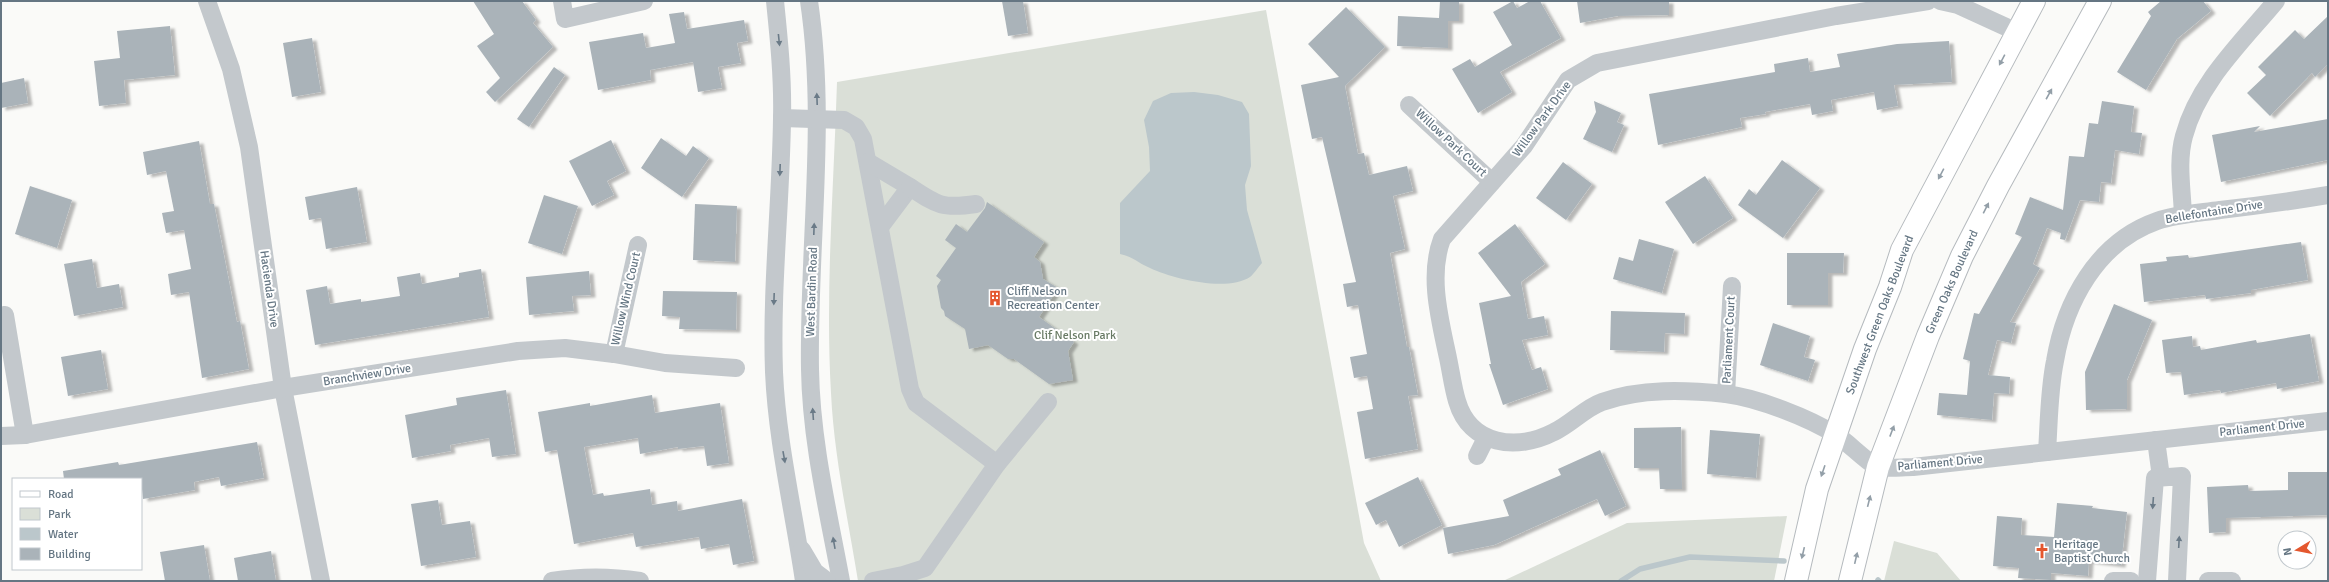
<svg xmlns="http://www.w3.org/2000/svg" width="2329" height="582" font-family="Signika,sans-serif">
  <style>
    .green { fill: #dadfd7 }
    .water { fill: #bbc7cb }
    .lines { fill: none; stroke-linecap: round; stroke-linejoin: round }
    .stream { stroke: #bbc7cb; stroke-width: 5.5 }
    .building { fill: #aab3b9; filter: url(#shadow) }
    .major-casing { stroke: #b5babe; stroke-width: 24 }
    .minor { stroke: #c3c8cc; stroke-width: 18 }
    .major { stroke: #fff; stroke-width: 22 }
    .oneway { fill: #6a7a87 }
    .oneway2 { fill: #939fa8 }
    .labels { text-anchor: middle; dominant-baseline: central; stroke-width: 4; stroke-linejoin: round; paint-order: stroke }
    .street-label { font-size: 12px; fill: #657683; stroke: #fff }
    .poi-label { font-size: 12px; fill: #657683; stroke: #fff; text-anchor: start }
    .park-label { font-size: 12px; fill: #687a64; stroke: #fff }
  </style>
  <defs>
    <filter id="shadow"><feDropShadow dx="4.5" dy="2.5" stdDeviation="1" flood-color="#0004"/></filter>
  </defs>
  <rect width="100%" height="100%" fill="#fafaf8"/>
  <g class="green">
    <path d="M1266 10 1364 543 1381 581H858C848 519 834 456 831 393 825 291 834 184 837 82Z"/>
    <path d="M1787 516 1774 581H1503L1627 523Z"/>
    <path d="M1894 541 1937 553 1961 581H1884Z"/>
  </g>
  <path class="water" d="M1194 92 1218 95 1242 102 1249 114 1251 166 1245 185 1247 210 1262 263C1258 267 1254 274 1250 277 1227 292 1173 279 1150 268 1138 263 1134 257 1120 254V203L1150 171 1149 147 1144 120 1153 101 1171 93Z"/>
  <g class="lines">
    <g class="stream">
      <path d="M1878 580 1879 581"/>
      <path d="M1621 581 1640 569 1690 557 1784 561"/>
    </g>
  </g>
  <g class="building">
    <path d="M473 1H522L536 20 533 23 553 47 495 102 486 92 500 78 477 46 494 34Z"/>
    <path d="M1002 1H1023L1028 33 1008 36Z"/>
    <path d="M1440 1H1459V21H1448V48L1397 46 1398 16 1439 18Z"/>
    <path d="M1513 1 1517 8 1530 1H1540L1561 38 1500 72 1512 92 1478 113 1452 69 1470 59 1475 67 1512 45 1493 12Z"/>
    <path d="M1577 1H1669V15L1618 16 1580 23Z"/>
    <path d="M2161 1H2203L2211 11 2177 39 2146 90 2117 72 2151 16 2148 12Z"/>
    <path d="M1346 7 1385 47 1345 86 1358 154 1364 153 1369 175 1407 166 1413 191 1393 196 1405 249 1390 253 1407 347H1409L1418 395 1408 396 1418 449 1365 459 1357 412 1373 409 1367 376 1354 378 1350 357 1367 354 1358 305 1347 307 1343 284 1356 282 1322 137 1312 139 1301 85 1339 77 1308 44Z"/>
    <path d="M684 12 687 29 744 20 748 41 737 43 741 63 718 67 722 88 698 92 693 62 650 70 651 80 598 90 589 42 643 33 646 48 675 43 669 14Z"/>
    <path d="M2328 16V64L2315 77 2312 73 2270 116 2247 93 2266 75 2258 67 2295 30 2304 39Z"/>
    <path d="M170 26 175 75 124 80 126 103 99 106 94 61 120 58 117 31Z"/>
    <path d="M312 38 321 92 292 97 283 43Z"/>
    <path d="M1949 41 1952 82 1894 85 1898 106 1877 110 1874 92 1831 100 1833 111 1812 115 1810 104 1765 112 1766 114 1740 118 1742 127 1658 145 1649 94 1775 72 1774 64 1808 58 1810 72 1840 67 1837 54 1897 44Z"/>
    <path d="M554 67 565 75 529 127 517 119Z"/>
    <path d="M24 78 28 103 1 108V83Z"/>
    <path d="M1594 101 1621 113 1617 122 1624 125 1612 152 1583 139 1596 112Z"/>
    <path d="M2102 101 2134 106 2131 132 2142 133 2139 154 2115 150 2111 183 2101 182 2099 202 2080 200 2065 240 2060 239 2061 233 2047 228 2033 264 2040 268 2010 322 2016 323 2011 343 1997 340 1988 375 2010 377 2009 394 1994 393 1992 420 1937 415 1939 393 1967 395 1970 361 1963 359 1974 313 1979 314 2022 237 2015 234 2030 197 2063 210 2069 156 2084 157 2089 123 2098 124Z"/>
    <path d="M2328 119V160L2221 182 2212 135 2260 126 2254 132Z"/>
    <path d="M661 138 686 156 693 146 709 158 682 197 641 168Z"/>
    <path d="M611 140 626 171 607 181 614 195 592 206 569 161Z"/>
    <path d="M199 141 210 204H214L237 322 240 321 249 369 202 378 189 292 171 295 168 274 191 269 184 230 166 233 162 213 174 211 166 171 147 175 143 152Z"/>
    <path d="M1782 160 1820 188 1783 238 1738 205 1749 189 1756 195Z"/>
    <path d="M1563 162 1592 184 1566 220 1536 198Z"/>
    <path d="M1705 176 1733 218 1693 244 1665 202Z"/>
    <path d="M30 186 72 200 57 248 15 234Z"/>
    <path d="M357 187 367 242 326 249 321 218 309 220 305 197Z"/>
    <path d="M544 195 578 206 562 254 528 243Z"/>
    <path d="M987 202 1044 242 1034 257 1040 262 1043 279 1058 288 1039 317 1074 342 1068 351 1073 380 1049 384 1014 359H1008L988 345 969 349 965 329 945 316 944 311 941 308 937 286 941 280 936 276 956 248 945 240 956 224 967 232 985 208Z"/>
    <path d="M695 204 737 206 735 262 693 260Z"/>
    <path d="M1515 224 1545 264 1521 282 1528 319 1544 316 1548 335 1522 340 1532 370 1541 367 1548 389 1503 405 1489 364H1491L1479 303 1511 296 1478 253Z"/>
    <path d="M1639 239 1674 249 1662 293 1613 279 1619 257 1633 261Z"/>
    <path d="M2301 242 2308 280 2251 290V293L2206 299 2205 295 2144 302 2140 264 2167 261 2166 257 2188 255 2189 258Z"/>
    <path d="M1787 253H1844L1843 273H1828V305H1787Z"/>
    <path d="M92 259 97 288 119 284 123 307 74 316 64 264Z"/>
    <path d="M481 269 489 317 315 345 306 290 327 286 330 304 361 299V302L400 296 397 277 420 273 422 284 459 277V273Z"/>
    <path d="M589 271 591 295 572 296 574 311 529 315 526 277Z"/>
    <path d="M663 291 737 292 736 330 679 329 680 317 662 316Z"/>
    <path d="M2114 304 2152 320 2127 380V409L2086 410 2085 372Z"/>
    <path d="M1611 311 1685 313 1684 334 1665 333 1664 352 1610 350Z"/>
    <path d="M1773 323 1810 336 1804 357 1815 360 1808 381 1760 365Z"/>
    <path d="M2310 334 2319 381 2277 389 2276 383 2221 393 2220 390 2184 395 2181 372 2166 373 2162 340 2192 336 2193 347 2200 346 2201 350 2256 340 2257 343Z"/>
    <path d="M101 350 108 389 68 396 61 357Z"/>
    <path d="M506 390 516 454 492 457 489 438 450 445 451 451 412 458 405 415 457 405 456 398Z"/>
    <path d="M652 395 655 413 720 403 729 463 707 466 704 446 678 449V447L640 454 638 438 584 447 593 495 603 493 604 496 650 489 652 505 677 501 678 511 742 499 754 561 733 565 729 544 701 549 699 537 636 547 633 533 574 544 557 450 545 452 538 412 590 403V406Z"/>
    <path d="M1681 427 1682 489H1660L1659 468H1634V428Z"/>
    <path d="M1710 430 1760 434 1756 478 1707 474Z"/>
    <path d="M257 442 264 478 221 486 219 477 194 482 195 490 143 499 141 479H64L63 471 118 462 119 465Z"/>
    <path d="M1600 450 1626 506 1605 516 1597 499 1494 545 1448 554 1443 528 1509 516 1503 500 1561 475 1558 469Z"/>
    <path d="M2288 472H2328V515L2226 518V532L2209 533 2207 487 2248 485 2249 491 2288 490Z"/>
    <path d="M1418 477 1442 525 1399 547 1386 520 1376 525 1365 503Z"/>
    <path d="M438 500 442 525 470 521 476 557 421 566 411 504Z"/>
    <path d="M2057 503 2093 506 2092 508 2127 512 2121 565 2089 561 2088 576 2051 573V580L2018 578 2019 568 1993 566 1997 516 2022 518 2021 535 2054 537Z"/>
    <path d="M204 545 210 581H165L160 552Z"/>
    <path d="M271 551 276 581H238L234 558Z"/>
  </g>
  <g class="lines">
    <g class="major-casing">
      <g id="major">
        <path d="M1796 581 1817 489 1865 349 1890 287 1902 250 2034 1"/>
        <path d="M1850 581 1878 467 1928 336 1962 256 1998 186 2100 1"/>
      </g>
    </g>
    <g class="minor">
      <path d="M207 1 231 69 249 147 283 388 321 581"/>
      <path d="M562 1 565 19 644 1"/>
      <path d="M775 1C779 40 783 79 782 118 781 203 771 287 774 372 777 442 794 512 804 581"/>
      <path d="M809 1C827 123 808 246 810 369 811 440 828 511 841 581"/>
      <path d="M1928 1 1836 16 1597 63 1568 80 1524 146 1442 239C1428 276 1440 320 1448 358 1451 372 1453 388 1457 401 1470 446 1517 451 1554 432 1571 424 1585 408 1602 402 1641 388 1686 390 1726 394 1758 398 1809 418 1836 435 1847 441 1869 465 1879 467 1889 469 1902 467 1913 467L2328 421"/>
      <path d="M1940 1 1958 5 2017 32"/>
      <path d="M1409 105 1492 182"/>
      <path d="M782 118 844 120 856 127 863 139 910 389 916 403 997 464 925 568 903 575 873 581"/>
      <path d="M868 162 910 187 880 227"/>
      <path d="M910 187C937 205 942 209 976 204"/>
      <path d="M2183 215C2182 189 2177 161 2184 136 2198 83 2242 42 2276 1"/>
      <path d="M5 315 25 435"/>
      <path d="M614 354 638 245"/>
      <path d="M1726 394 1732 286"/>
      <path d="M1 436 25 435 283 388 518 351 565 348 614 354 665 363 736 368"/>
      <path d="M2156 440 2161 477"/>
      <path d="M2047 452C2049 422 2049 390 2055 361 2065 302 2097 242 2157 221 2177 214 2199 213 2220 210 2256 206 2292 201 2328 195"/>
      <path d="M1477 456 1486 438"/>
      <path d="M997 464 1048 402"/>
      <path d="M802 550 815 572 827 581"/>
      <path d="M552 581C582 576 609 576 640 581"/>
      <path d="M2113 581H2131"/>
      <path d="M2147 581 2155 478 2182 476 2177 581"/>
      <path d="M2208 581H2232"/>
    </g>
    <use href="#major" class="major"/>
  </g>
  <defs><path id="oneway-solid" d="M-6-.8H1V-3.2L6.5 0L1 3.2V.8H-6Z"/></defs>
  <g class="oneway">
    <use href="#oneway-solid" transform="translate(779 40) rotate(84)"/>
    <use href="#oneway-solid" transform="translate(817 99) rotate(-92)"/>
    <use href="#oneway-solid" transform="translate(780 170) rotate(92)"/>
    <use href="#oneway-solid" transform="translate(814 229) rotate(-88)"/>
    <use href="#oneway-solid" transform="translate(774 299) rotate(92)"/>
    <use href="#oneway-solid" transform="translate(813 414) rotate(-94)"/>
    <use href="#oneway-solid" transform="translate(784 457) rotate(80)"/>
    <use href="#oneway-solid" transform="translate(2153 503) rotate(94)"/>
    <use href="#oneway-solid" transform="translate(2179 542) rotate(-87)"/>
    <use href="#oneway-solid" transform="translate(834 543) rotate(-100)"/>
  </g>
  <g class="oneway2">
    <use href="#oneway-solid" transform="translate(2002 60) rotate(118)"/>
    <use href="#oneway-solid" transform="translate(2049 94) rotate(-61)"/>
    <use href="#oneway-solid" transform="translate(1941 174) rotate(118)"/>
    <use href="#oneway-solid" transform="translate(1986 208) rotate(-63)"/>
    <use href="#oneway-solid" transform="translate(1892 431) rotate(-69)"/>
    <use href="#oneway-solid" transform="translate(1823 471) rotate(109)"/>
    <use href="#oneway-solid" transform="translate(1869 501) rotate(-76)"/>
    <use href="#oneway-solid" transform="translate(1803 553) rotate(103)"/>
    <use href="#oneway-solid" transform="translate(1856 558) rotate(-77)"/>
  </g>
  <defs>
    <g id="building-bare" transform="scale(1.2)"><path d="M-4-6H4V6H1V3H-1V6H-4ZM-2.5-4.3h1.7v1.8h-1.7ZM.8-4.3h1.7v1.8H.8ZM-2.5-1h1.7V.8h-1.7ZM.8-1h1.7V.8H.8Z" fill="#e4572e" stroke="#fff" stroke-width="2.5" paint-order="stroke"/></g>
    <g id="church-bare" transform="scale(1.2)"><path d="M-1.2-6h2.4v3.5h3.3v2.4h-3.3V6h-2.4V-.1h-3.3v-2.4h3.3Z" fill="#e4572e" stroke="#fff" stroke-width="2.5" paint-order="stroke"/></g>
  </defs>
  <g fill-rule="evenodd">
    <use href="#building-bare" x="995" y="298"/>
    <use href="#church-bare" x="2042" y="551"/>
  </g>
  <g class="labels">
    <g class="street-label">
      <text transform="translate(1542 119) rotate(-54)">Willow Park Drive</text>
      <text transform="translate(1451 143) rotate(43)">Willow Park Court</text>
      <text transform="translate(2214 212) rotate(-9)">Bellefontaine Drive</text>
      <text transform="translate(1952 282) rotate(-66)">Green Oaks Boulevard</text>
      <text transform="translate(269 289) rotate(82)">Hacienda Drive</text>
      <text transform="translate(812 292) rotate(-88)">West Bardin Road</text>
      <text transform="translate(626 299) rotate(-77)">Willow Wind Court</text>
      <text transform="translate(1880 315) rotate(-69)">Southwest Green Oaks Boulevard</text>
      <text transform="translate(1729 340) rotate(-87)">Parliament Court</text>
      <text transform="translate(367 375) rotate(-9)">Branchview Drive</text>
      <text transform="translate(2262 428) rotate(-6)">Parliament Drive</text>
      <text transform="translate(1940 463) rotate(-5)">Parliament Drive</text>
    </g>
    <g class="poi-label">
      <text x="1007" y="291">Cliff Nelson<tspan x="1007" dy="14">Recreation Center</tspan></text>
      <text x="2054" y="544">Heritage<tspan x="2054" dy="14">Baptist Church</tspan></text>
    </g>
    <g class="park-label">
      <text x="1075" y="335">Clif Nelson Park</text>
    </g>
  </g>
  <rect width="2329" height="582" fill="none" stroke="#657683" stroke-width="4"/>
  <rect x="12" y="478" width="130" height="92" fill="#ffffff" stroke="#c1c8cd"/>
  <rect x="20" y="491" width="20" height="6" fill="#ffffff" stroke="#c1c8cd"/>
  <text x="48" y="498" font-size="12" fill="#657683">Road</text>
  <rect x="20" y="508" width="20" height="12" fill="#dadfd7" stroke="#c1c8cd"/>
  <text x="48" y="518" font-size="12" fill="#657683">Park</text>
  <rect x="20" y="528" width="20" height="12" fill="#bbc7cb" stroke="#c1c8cd"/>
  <text x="48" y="538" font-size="12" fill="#657683">Water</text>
  <rect x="20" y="548" width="20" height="12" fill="#aab3b9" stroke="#c1c8cd"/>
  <text x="48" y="558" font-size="12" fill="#657683">Building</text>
  <g transform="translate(2297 550) rotate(260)"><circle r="19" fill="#ffffff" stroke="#c1c8cd"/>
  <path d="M0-3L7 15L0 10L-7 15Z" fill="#e4572e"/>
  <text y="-6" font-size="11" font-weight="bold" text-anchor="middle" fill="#657683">N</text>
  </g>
</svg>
